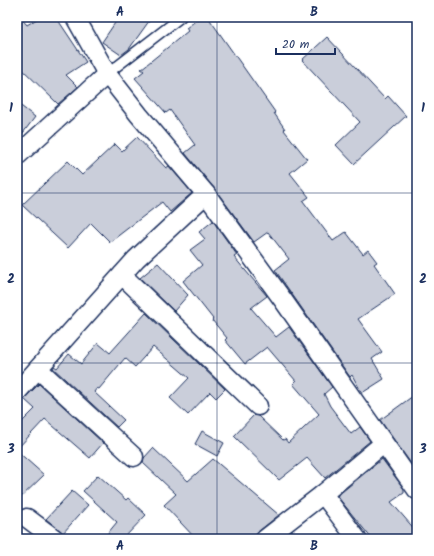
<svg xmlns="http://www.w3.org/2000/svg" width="434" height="556" font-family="Kalam,sans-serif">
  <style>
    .building { fill: #caceda; stroke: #1b2f5e }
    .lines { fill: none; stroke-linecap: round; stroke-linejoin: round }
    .lane-casing { stroke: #1b2f5e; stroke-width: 12 }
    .street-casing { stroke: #1b2f5e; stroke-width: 21 }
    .lane { stroke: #fff; stroke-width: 9 }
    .street { stroke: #fff; stroke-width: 18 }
    .grid { fill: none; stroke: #1b2f5e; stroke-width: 1; stroke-opacity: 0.55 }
    .neatline { fill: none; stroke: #1b2f5e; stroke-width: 1.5 }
    .grid-label { font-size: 13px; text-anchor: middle; font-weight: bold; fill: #1b2f5e }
  </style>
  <rect width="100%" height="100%" fill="#fff"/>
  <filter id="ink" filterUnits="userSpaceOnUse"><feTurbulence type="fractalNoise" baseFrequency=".025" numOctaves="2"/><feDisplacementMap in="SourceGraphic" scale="8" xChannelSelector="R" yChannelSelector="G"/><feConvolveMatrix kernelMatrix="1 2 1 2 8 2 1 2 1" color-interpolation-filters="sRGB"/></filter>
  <g filter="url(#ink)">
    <g class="building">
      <path d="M17 17H20L27 25 40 17H56L86 62 66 75 78 87 58 104 17 64Z"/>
      <path d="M119 17H152L129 49 121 55 102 42Z"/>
      <path d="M201 17H208L275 112 274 113 285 129 284 130 307 159 290 173 309 197 303 201 333 241 346 232 363 254 368 250 377 262 374 264 395 294 358 319 382 352 372 359 384 379 362 393 352 375 350 377 275 270 289 259 268 232 254 242 214 188 185 153 195 145 170 110 166 113 135 78 144 71 141 69 188 31 186 28Z"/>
      <path d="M327 37 385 99 388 96 406 116 354 164 336 145 360 122 302 60Z"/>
      <path d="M17 103 35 117 17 141Z"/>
      <path d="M137 137 166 168 169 166 192 193 170 212 162 202 110 242 91 223 68 248 22 205 68 161 82 175 115 144 122 151Z"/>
      <path d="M213 221 237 255 234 257 267 296 251 308 276 337 289 327 332 387 324 394 330 406 351 434 360 427 370 441 325 478 307 458 279 480 234 436 254 415 258 416 283 440 285 439 288 443 319 414 293 384 296 381 267 347 245 364 225 340 227 338 212 320 213 319 183 281 202 265 190 250 205 239 199 232Z"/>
      <path d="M158 263 188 295 174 311 140 278Z"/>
      <path d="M146 313 225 389 216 398 210 392 188 415 170 398 189 378 153 347 135 367 125 358 99 389 97 388 94 392 124 420 117 427 53 368 54 366 57 368 69 354 81 364 98 343 110 353Z"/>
      <path d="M39 384 103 443 90 458 45 419 17 449V427L35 409 24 399Z"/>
      <path d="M417 393V472L380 420Z"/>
      <path d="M202 431 224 443 217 456 195 444Z"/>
      <path d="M153 448 188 481 213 459 279 515 259 531 255 539H196L164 505 176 494 143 463 144 458Z"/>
      <path d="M17 451 44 475 17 501Z"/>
      <path d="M382 459 404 489V493L391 502 417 532V539H372L337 496Z"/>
      <path d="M98 475 126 500 128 498 146 515 123 539H103L117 522 83 491Z"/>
      <path d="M72 491 88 505 63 533 46 519Z"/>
    </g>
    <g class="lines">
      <g class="lane-casing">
        <path id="lane" d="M107 74 181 17"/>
      </g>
      <g class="street-casing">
        <g id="street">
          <path d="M75 17 107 74 139 115 206 194 283 300 417 490"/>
          <path d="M17 156 107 74"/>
          <path d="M122 275 258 406"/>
          <path d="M38 369 134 457"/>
          <path d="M17 392 136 259 206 194"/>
          <path d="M323 494 357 539"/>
          <path d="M27 518 55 539"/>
          <path d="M265 539 323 494 383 444"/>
        </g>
      </g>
      <use href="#lane" class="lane"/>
      <use href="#street" class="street"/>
    </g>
  </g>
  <path class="grid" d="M217 17V539M17 193H417M17 363H417"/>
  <rect width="434" height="556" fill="none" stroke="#fff" stroke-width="44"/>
  <path d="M276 48v6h59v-6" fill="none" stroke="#1b2f5e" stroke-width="2"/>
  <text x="282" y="48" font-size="12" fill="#1b2f5e" stroke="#ffffff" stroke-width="3" paint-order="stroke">20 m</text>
  <rect x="22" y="22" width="390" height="512" class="neatline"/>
  <g class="grid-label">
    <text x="120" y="16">A</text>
    <text x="314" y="16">B</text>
    <text x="11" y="112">1</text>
    <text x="423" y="112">1</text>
    <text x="11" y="283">2</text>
    <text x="423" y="283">2</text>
    <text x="11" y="453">3</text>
    <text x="423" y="453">3</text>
    <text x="120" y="550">A</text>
    <text x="314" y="550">B</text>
  </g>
</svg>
